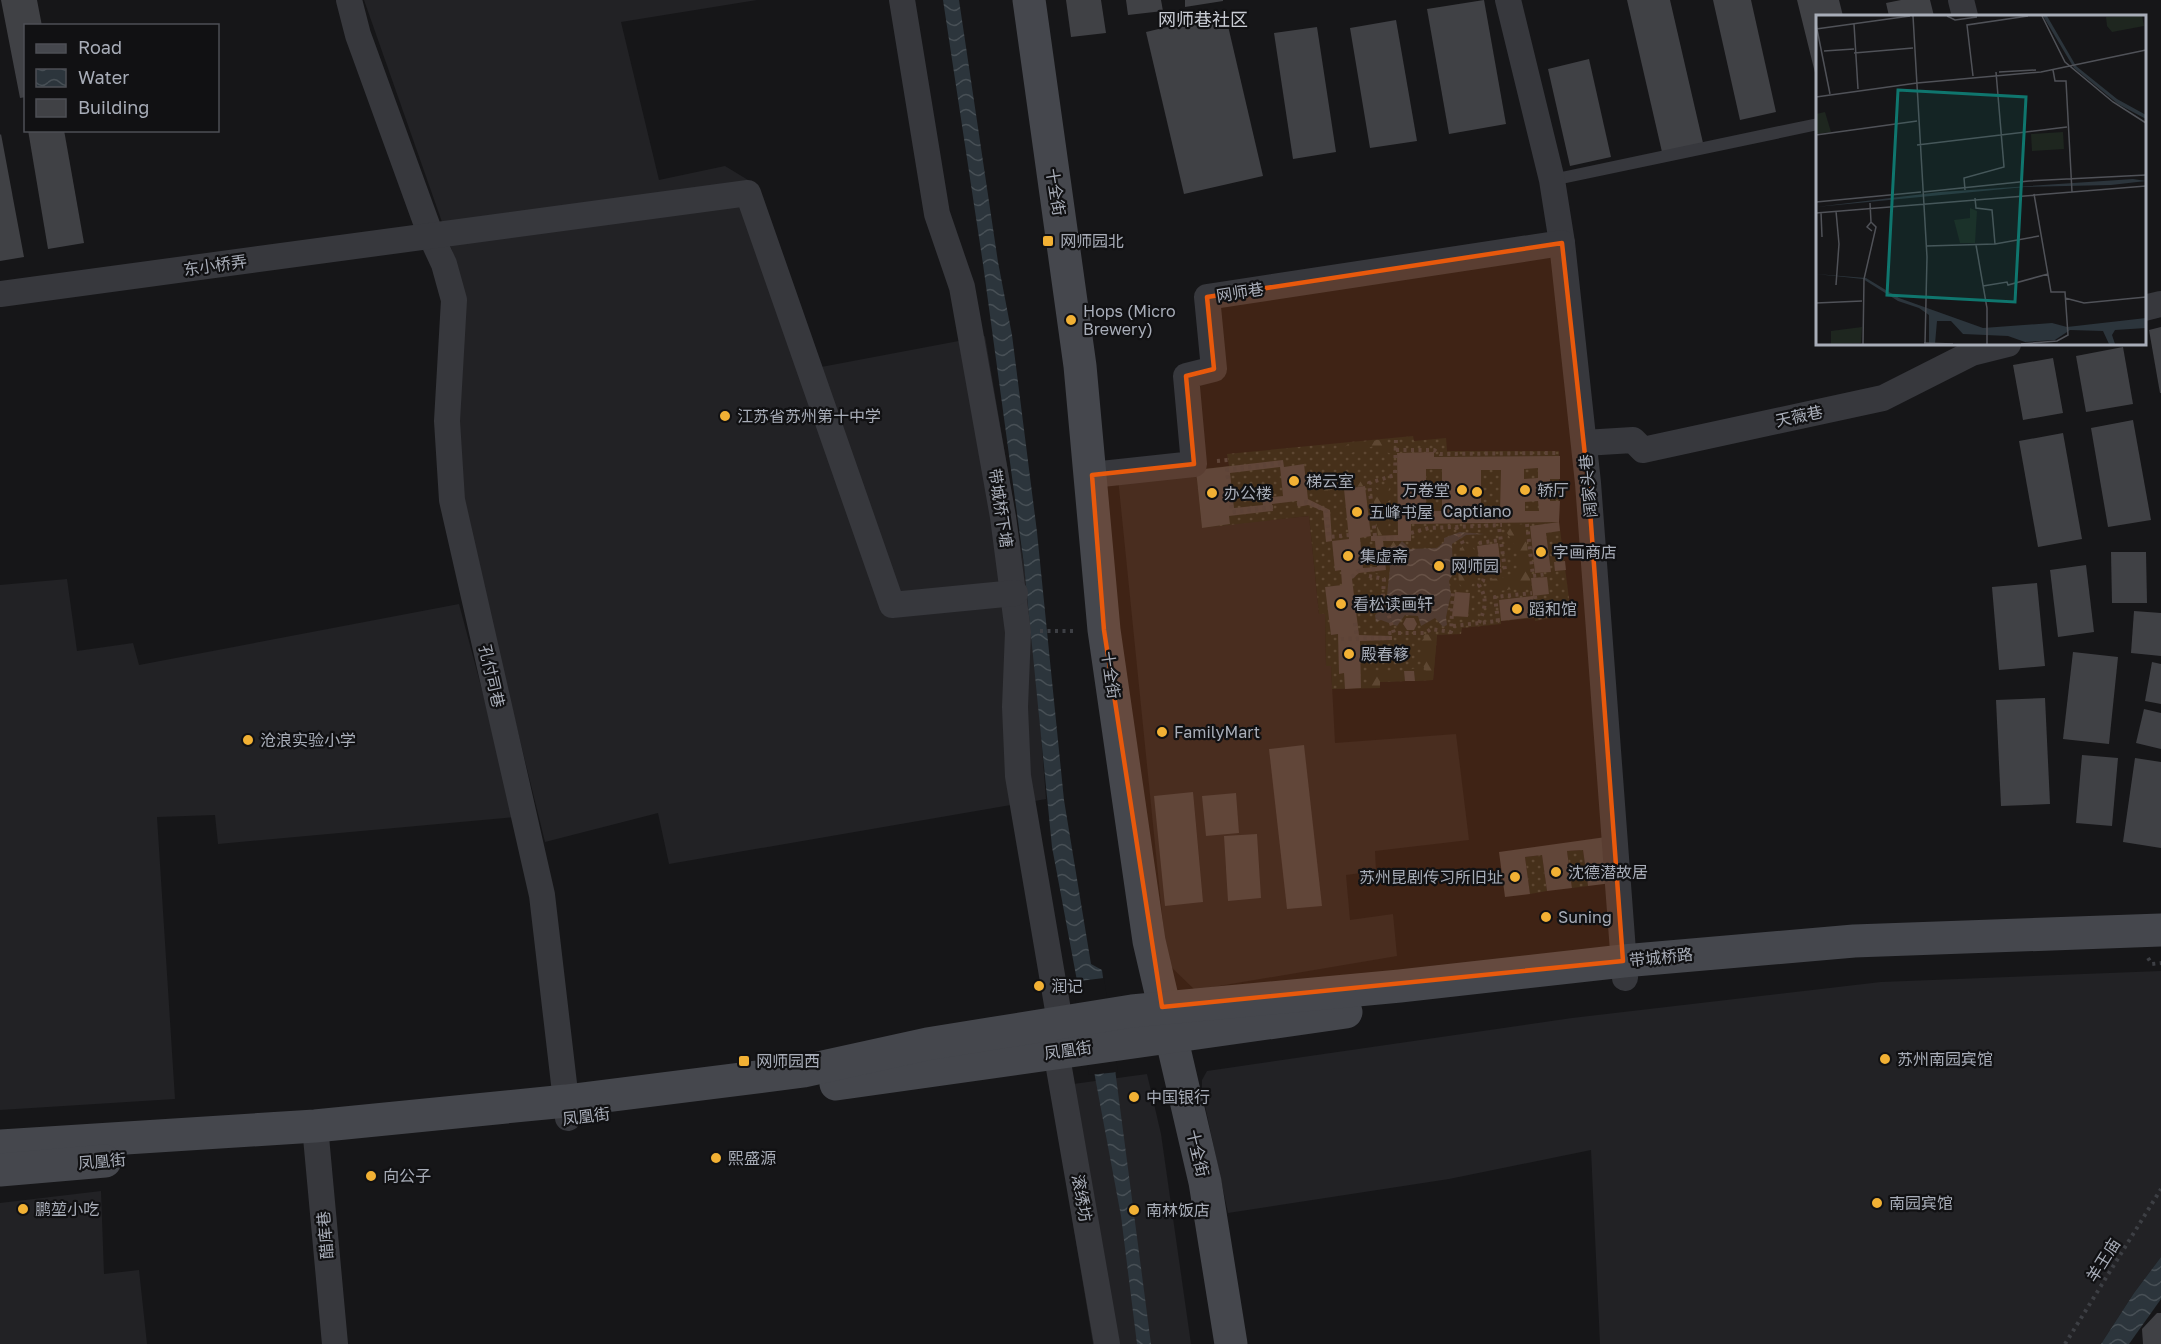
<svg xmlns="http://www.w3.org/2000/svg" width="2161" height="1344" font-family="'Golos Text','Noto Sans SC',sans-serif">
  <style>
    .built { fill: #222225 }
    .grass { fill: url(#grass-dots) }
    .forest { fill: url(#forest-firs) }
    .water { fill: url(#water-waves) }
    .pier { fill: #161618 }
    .building { fill: #404145; fill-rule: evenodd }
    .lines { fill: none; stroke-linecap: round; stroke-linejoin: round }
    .path { stroke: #3d3f44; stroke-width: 4; stroke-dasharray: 3 4.5; stroke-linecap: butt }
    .lane { stroke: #37383d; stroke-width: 12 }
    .street { stroke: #37383d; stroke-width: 26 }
    .secondary { stroke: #45474d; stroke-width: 33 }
    .marked { fill: #e8590c; fill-opacity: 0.2; stroke: #e8590c; stroke-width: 4.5; stroke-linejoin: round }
    .poi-dot { fill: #f2b134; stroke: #111113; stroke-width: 2 }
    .labels { text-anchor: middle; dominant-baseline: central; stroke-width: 4.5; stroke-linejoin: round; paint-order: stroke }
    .street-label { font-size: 16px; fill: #a8adb8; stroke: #111113 }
    .poi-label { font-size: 16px; fill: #a8adb8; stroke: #111113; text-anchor: start }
    .neighbourhood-label { font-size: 18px; fill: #c9ccd4; stroke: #111113 }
    .inset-road { fill: none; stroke: #505258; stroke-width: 1.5 }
    .view { fill: #0f766e; fill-opacity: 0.15; stroke: #0f766e; stroke-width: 3 }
    .inset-edge { fill: none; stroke: #a8adb8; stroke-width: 3 }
  </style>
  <defs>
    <pattern id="grass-dots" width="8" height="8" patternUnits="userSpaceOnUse" patternTransform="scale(1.5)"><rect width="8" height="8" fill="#1e261f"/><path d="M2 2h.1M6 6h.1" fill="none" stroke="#3c433d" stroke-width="1.8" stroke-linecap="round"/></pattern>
    <pattern id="forest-firs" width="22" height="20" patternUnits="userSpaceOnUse" patternTransform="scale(1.5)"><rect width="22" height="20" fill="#1e261f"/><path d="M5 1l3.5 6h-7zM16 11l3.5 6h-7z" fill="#3c433d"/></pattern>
    <pattern id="water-waves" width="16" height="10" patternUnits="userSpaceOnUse" patternTransform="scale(1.5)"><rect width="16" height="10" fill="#2c353c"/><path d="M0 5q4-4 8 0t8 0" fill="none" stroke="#485056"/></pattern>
  </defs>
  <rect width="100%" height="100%" fill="#161618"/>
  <g class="built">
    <path d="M364 0H757L621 22 659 180 725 166 753 183 800 371 985 336 1024 565 1034 644 1046 799 669 864 658 813 545 842 451 460 455 259Z"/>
    <path d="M1196 470 1202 527 1309 516 1319 614 1325 613 1326 665 1331 666 1335 743 1456 734 1469 840 1375 851 1376 871 1346 875 1350 920 1393 914 1397 956 1195 990 1167 963 1118 478Z"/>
    <path d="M67 579 77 651 133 643 139 665 459 604 516 817 218 844 215 815 157 817 175 1099 0 1110V585Z"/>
    <path d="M2161 971V1257L2134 1293 2101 1344H1600L1591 1150 1449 1179 1228 1213 1202 1092V1080L1207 1071 1572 1018 1881 982Z"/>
    <path d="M1147 1074 1161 1134 1191 1344H1093L1072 1218 1095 1212 1073 1084Z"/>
    <path d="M101 1191 104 1274 139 1270 147 1344H0V1203Z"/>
  </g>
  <g class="grass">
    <path d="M1413 436 1414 441 1446 438 1447 451H1559V522L1571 614 1535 621V618L1501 621V624L1462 628 1461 634 1437 635 1433 680 1380 682V688L1332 689 1331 666H1326L1325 614H1319L1309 516 1202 528 1196 470 1229 466 1227 454Z"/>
    <path d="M1583 850 1588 886 1572 888 1567 851Z"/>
    <path d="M1542 855 1547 891 1530 894 1525 857Z"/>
  </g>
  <g class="forest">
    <path d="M1380 440 1392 446 1391 454 1374 446 1351 453 1343 449 1349 443Z"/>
    <path d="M1358 474 1363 476 1364 486 1328 490V497L1318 498 1317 494 1323 493 1326 486 1332 484 1343 485 1352 476Z"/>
    <path d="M1372 485 1380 492 1385 486 1390 487V500L1385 504 1389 522 1387 535 1378 536Z"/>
    <path d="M1525 524 1531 586C1517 586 1500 596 1487 587L1491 579 1518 576 1517 549 1507 533 1512 525Z"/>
    <path d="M1383 541H1402L1398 546 1386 549 1390 568 1387 595 1386 576 1372 572 1386 570Z"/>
    <path d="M1465 543 1471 545 1475 551 1478 577 1469 588 1463 589 1459 583 1457 554Z"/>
    <path d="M1421 634 1437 635 1433 680 1415 681 1414 671H1404L1405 681 1380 682V688H1366L1369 682 1368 673 1370 670 1397 672 1417 668 1420 672 1426 671 1421 662 1425 650 1420 643 1424 638Z"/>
  </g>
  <g class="water">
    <path d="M943 0H959L998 262 1012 335 1037 532 1064 800 1091 964 1102 970 1151 1344H1137L1121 1216 1052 847 1024 565 983 264Z"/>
    <path d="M1460 532 1484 534 1466 535 1452 544 1453 574 1449 581 1451 594 1446 617 1447 625 1443 627 1435 618 1421 626 1418 616 1405 615 1397 626 1381 620 1376 622 1375 615 1385 605 1394 609 1398 603 1387 595 1390 568 1387 547 1398 546 1402 541 1410 549 1437 548 1444 542V538Z"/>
    <path d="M2161 1257V1299L2129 1344H2101L2134 1293Z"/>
  </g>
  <path class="pier" d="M1104 978 1118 1072 1089 1075 1072 982Z"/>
  <g class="building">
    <path d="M1 0H37L42 26H26V97L20 98Z"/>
    <path d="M1066 0H1101L1106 33 1071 37Z"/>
    <path d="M1126 0H1161L1163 11 1128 15Z"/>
    <path d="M1185 0H1223V1L1185 7Z"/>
    <path d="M1484 0 1506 124 1449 134 1427 9Z"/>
    <path d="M1627 0H1670L1703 143 1662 152Z"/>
    <path d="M1713 0H1751L1776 112 1740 120Z"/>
    <path d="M1797 0H1839L1843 16H1818V85Z"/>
    <path d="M1901 0H1930L1934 16H1889L1886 3Z"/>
    <path d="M1225 13 1263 176 1184 194 1146 32Z"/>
    <path d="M1396 20 1417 141 1370 148 1350 28Z"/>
    <path d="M1317 27 1336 152 1293 159 1274 33Z"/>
    <path d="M1589 59 1611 157 1570 166 1548 69Z"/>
    <path d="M28 130H64L84 243 48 249Z"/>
    <path d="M1 134 24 257 0 261V135Z"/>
    <path d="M2161 327V393H2160L2149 330Z"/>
    <path d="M2123 347 2133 404 2086 412 2076 356Z"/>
    <path d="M2053 358 2063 413 2023 420 2013 365Z"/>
    <path d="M2133 420 2151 520 2108 527 2091 428Z"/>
    <path d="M2063 433 2082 539 2038 547 2019 441Z"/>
    <path d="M1434 452V457L1560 456V479H1550V501H1560L1559 522 1411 524V541H1383L1386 570 1359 573 1352 579 1359 635 1392 636V640L1360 641 1361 688 1345 689 1344 673 1339 674 1338 634 1331 635 1325 587 1342 585 1341 570 1335 571 1332 541 1349 539 1344 489 1365 486 1371 536 1360 538 1363 568 1377 567 1375 541H1371V536L1398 535 1397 453ZM1538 468V478L1524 479V469ZM1426 469H1442V511H1426ZM1481 470H1501L1500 511H1481ZM1538 501 1539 511H1525V502Z"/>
    <path d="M1283 460 1284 467 1304 464 1308 499 1330 510 1332 541 1326 542 1323 511 1308 505 1298 507 1297 501 1272 504 1273 511 1229 516 1230 524 1202 528 1196 470ZM1280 467 1283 496 1262 498 1263 505 1234 508 1230 473Z"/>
    <path d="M1559 522 1560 531 1546 533 1551 572 1535 573 1530 526Z"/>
    <path d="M1498 543 1501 567 1481 570 1477 546Z"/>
    <path d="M2111 552H2146L2147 603H2112Z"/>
    <path d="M1565 561 1566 570 1555 571 1554 562Z"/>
    <path d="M2086 565 2094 632 2058 637 2050 570Z"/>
    <path d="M1547 577 1549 594 1533 596 1535 617 1501 621 1499 600 1533 596 1531 578Z"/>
    <path d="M2037 583 2045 666 1999 670 1992 587Z"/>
    <path d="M1455 592 1470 593 1468 617 1452 616Z"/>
    <path d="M2134 611 2161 613V656L2131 653Z"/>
    <path d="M1406 618H1414L1417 624 1414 630H1407L1403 624Z"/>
    <path d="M2073 652 2118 657 2109 744 2063 739Z"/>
    <path d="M2152 662 2161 664V704L2145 701Z"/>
    <path d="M1404 671H1414L1415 681H1405Z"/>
    <path d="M2045 698 2050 804 2001 806 1996 700Z"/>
    <path d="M2144 709 2161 713V749L2136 743Z"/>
    <path d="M1304 745 1322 906 1287 909 1269 749Z"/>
    <path d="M2082 755 2118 758 2112 826 2076 823Z"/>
    <path d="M2135 758 2161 762V848L2123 842Z"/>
    <path d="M1193 792 1203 902 1165 906 1154 796Z"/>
    <path d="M1236 793 1239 833 1206 836 1202 796Z"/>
    <path d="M1257 834 1261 898 1228 901 1224 836Z"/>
    <path d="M1606 837 1612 883 1588 886 1583 850 1567 851 1572 888 1547 891 1542 855 1525 857 1530 894 1505 897 1499 852Z"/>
    <path d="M2157 1313H2161V1344H2143L2142 1329Z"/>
  </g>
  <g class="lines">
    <g class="path">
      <path d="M1396 450H1434L1440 454 1559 453"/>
      <path d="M1217 461 1228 460"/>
      <path d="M1297 504 1307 502 1326 511 1329 537 1349 535"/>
      <path d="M1273 507 1232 512 1227 470 1283 463"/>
      <path d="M1527 524 1533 576 1548 574"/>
      <path d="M1456 527 1463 544"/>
      <path d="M1411 533 1429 528 1502 525"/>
      <path d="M1375 536 1369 483 1395 475 1396 438"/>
      <path d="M1383 539 1398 538"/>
      <path d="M1479 543 1500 540"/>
      <path d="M1369 576 1384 579 1383 596 1394 633H1425L1431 629 1451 632 1453 591"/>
      <path d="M1352 577 1358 571 1377 569"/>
      <path d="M1535 596 1538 618 1571 611"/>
      <path d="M1355 623 1357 638"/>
      <path d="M1479 623C1485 609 1488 599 1479 585L1483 581 1485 573 1505 570 1499 527"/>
      <path d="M1453 626 1498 621 1495 597 1532 593"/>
      <path d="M1040 631H1077"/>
      <path d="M1341 639 1387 638V633H1394"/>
      <path d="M2148 958 2152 964 2161 963"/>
      <path d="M2065 1344 2161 1189"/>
    </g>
    <path class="lane" d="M1552 180 1818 124"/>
    <g class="street">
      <path d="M349 0 358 35 431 236 444 264 454 300 447 421 452 500 542 895 568 1118"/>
      <path d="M902 0 937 214 962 287 1003 517 1018 632 1015 707 1018 776 1060 1022"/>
      <path d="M1508 0 1552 180 1562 243 1588 483 1625 978"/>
      <path d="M1961 0 1965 16"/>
      <path d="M0 294 748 193 892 605 1015 593"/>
      <path d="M2144 308 2161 304"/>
      <path d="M1584 443 1633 440 1643 450 1883 398 1972 353 2008 344"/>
      <path d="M1092 475 1194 464 1186 376 1214 369 1207 297 1562 243"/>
      <path d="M1056 1051 1107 1344"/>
      <path d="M315 1126 335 1344"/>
    </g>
    <g class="secondary">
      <path d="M1029 0 1080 366 1104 630 1149 941 1205 1182 1231 1344"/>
      <path d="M836 1084 1346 1012"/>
      <path d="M0 1146 315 1126 566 1101 804 1071 927 1044 1132 1011 1400 986 1623 961 1854 941 2161 930"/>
      <path d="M0 1170 105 1161"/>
    </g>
  </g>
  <path class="marked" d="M1562 243 1588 483 1623 961 1162 1007 1104 630 1092 475 1194 464 1186 376 1214 369 1207 297Z"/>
  <g class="poi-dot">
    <rect x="1042" y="235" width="12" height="12" rx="3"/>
    <circle cx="1071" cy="320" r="6"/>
    <circle cx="725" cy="416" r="6"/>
    <circle cx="1294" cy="481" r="6"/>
    <circle cx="1462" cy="490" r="6"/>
    <circle cx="1525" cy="490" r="6"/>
    <circle cx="1477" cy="492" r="6"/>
    <circle cx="1212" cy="493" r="6"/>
    <circle cx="1357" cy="512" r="6"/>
    <circle cx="1541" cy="552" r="6"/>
    <circle cx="1348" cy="556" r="6"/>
    <circle cx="1439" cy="566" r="6"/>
    <circle cx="1341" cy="604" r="6"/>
    <circle cx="1517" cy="609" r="6"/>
    <circle cx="1349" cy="654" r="6"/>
    <circle cx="1162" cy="732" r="6"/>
    <circle cx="248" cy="740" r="6"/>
    <circle cx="1556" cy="872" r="6"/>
    <circle cx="1515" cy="877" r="6"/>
    <circle cx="1546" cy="917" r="6"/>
    <circle cx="1039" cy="986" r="6"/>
    <circle cx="1885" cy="1059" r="6"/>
    <rect x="738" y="1055" width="12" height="12" rx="3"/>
    <circle cx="1134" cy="1097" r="6"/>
    <circle cx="716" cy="1158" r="6"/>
    <circle cx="371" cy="1176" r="6"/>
    <circle cx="1877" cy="1203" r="6"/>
    <circle cx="23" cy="1209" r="6"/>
    <circle cx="1134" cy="1210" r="6"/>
  </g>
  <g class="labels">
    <g class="street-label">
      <text transform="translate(1056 192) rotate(81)">十全街</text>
      <text transform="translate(215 265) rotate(-8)">东小桥弄</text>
      <text transform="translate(1240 292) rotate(-9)">网师巷</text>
      <text transform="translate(1799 416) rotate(-12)">天薇巷</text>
      <text transform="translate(1588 486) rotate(-95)">阔家头巷</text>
      <text transform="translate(1001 508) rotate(81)">带城桥下塘</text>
      <text transform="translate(1111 675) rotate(82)">十全街</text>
      <text transform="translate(492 676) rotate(77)">孔付司巷</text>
      <text transform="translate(1661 957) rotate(-6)">带城桥路</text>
      <text transform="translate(1068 1050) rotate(-8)">凤凰街</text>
      <text transform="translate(586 1116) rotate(-7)">凤凰街</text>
      <text transform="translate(1198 1153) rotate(77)">十全街</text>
      <text transform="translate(102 1161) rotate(-5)">凤凰街</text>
      <text transform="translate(1082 1198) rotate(80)">滚绣坊</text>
      <text transform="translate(325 1235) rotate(-95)">醋库巷</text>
      <text transform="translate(2103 1260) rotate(-58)">羊王庙</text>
    </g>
    <g class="poi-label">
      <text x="1060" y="241">网师园北</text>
      <text x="1083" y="311">Hops (Micro<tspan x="1083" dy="18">Brewery)</tspan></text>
      <text x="737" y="416">江苏省苏州第十中学</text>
      <text x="1306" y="481">梯云室</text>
      <text x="1450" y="490" text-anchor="end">万卷堂</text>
      <text x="1537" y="490">轿厅</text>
      <text x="1224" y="493">办公楼</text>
      <text x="1477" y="511" text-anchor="middle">Captiano</text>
      <text x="1369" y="512">五峰书屋</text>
      <text x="1553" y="552">字画商店</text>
      <text x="1360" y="556">集虚斋</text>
      <text x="1451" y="566">网师园</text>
      <text x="1353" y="604">看松读画轩</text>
      <text x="1529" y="609">蹈和馆</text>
      <text x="1361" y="654">殿春簃</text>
      <text x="1174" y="732">FamilyMart</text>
      <text x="260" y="740">沧浪实验小学</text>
      <text x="1568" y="872">沈德潜故居</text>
      <text x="1503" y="877" text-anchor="end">苏州昆剧传习所旧址</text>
      <text x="1558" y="917">Suning</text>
      <text x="1051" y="986">润记</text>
      <text x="1897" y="1059">苏州南园宾馆</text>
      <text x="756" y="1061">网师园西</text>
      <text x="1146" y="1097">中国银行</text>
      <text x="728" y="1158">熙盛源</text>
      <text x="383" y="1176">向公子</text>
      <text x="1889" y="1203">南园宾馆</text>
      <text x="35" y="1209">鹏堃小吃</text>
      <text x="1146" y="1210">南林饭店</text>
    </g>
    <g class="neighbourhood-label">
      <text x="1203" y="19">网师巷社区</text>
    </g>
  </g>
  <g transform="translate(1816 15)">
    <rect width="330" height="330" fill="#161618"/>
    <path d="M9 97 15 117 0 119V99ZM154 193 161 196 159 228H144L138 205 154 203ZM46 312 45 328 15 329V316Z" fill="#1e261f"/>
    <path d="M326 1 328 11 296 17 291 11 290 2ZM247 117 248 134 216 136 215 119Z" fill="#1e261f"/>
    <path d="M227 1H231L260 51 301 84 330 100V104L302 89 258 53ZM317 164 330 166 295 170 209 172 0 192 124 177ZM0 259 50 263 83 283 167 313 236 308 251 312 330 303V313L299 315 296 320 299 329H293L287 316 254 315 239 325 209 327 192 321 147 319 135 306H121L119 329H113V300L103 293 82 286 47 264Z" fill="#2c353c"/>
    <path class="inset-road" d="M97 1 111 242 109 329M131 1 139 5 161 2M226 1 249 47 297 87 330 108M0 9 14 79M38 9 42 74M0 14 94 1M8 36 38 34M38 38 97 33M237 55 239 66H250L256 177M183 57 220 55M157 61 151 10 212 1M101 68 225 57 330 35M0 82 101 68M0 120 101 106M101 130 251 112M149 175 148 163 188 152 180 57M107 177 213 166 330 160M159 183 160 193 176 195 179 229M0 187 105 177M54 188 55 207M20 196 23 229 20 270M5 197 6 222M0 198 330 171M160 230 171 293V329M110 231 179 229 223 221M167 271 191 267 192 270 232 259M249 283 268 288 330 282M0 288 46 286M108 328 137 329M47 329 48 264 60 212 55 207 51 212 56 216M205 329 241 326 252 320 249 277H235L218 179"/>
    <path class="view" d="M82 75 210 82 199 287 71 280Z"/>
    <rect width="330" height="330" class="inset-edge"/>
  </g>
  <rect x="24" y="24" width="195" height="108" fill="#111113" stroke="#4d4f55" stroke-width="1.5"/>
  <rect x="36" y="44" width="30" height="9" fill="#45474d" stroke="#4d4f55" stroke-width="1.5"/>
  <text x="78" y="54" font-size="18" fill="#a8adb8">Road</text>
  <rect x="36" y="69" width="30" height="18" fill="url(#water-waves)" stroke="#4d4f55" stroke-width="1.5"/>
  <text x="78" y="84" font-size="18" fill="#a8adb8">Water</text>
  <rect x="36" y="99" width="30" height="18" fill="#404145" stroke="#4d4f55" stroke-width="1.5"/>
  <text x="78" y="114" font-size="18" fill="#a8adb8">Building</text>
</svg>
